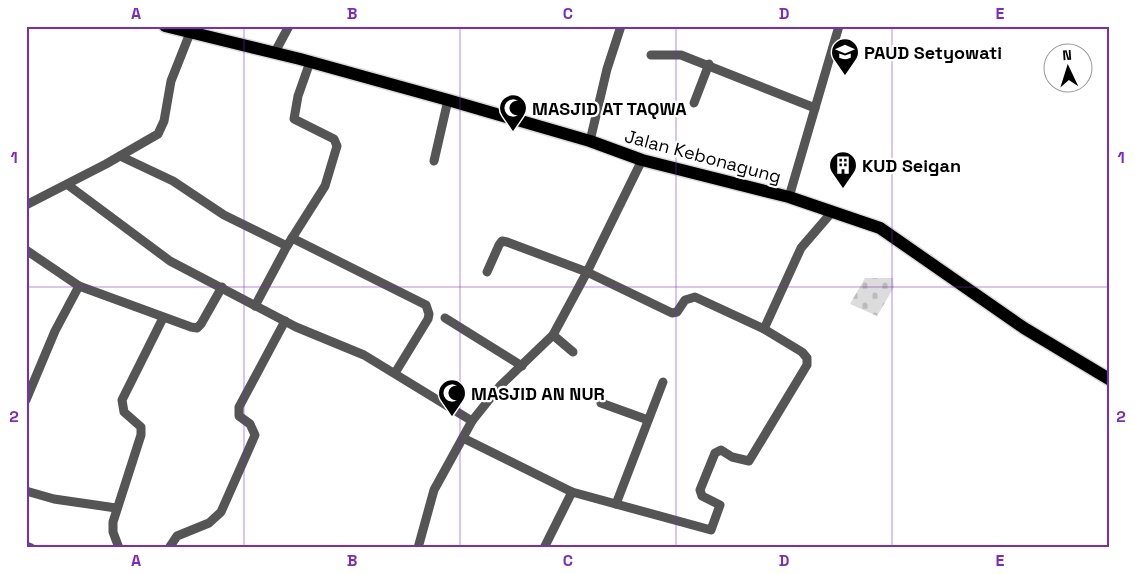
<svg xmlns="http://www.w3.org/2000/svg" width="1135" height="574" font-family="'Space Grotesk',sans-serif">
  <style>
    .cemetery { fill: url(#cemetery-stones) }
    .lines { fill: none; stroke-linecap: round; stroke-linejoin: round }
    .primary-casing { stroke: #dbdbdb; stroke-width: 15 }
    .minor { stroke: #555; stroke-width: 9 }
    .primary { stroke: #000; stroke-width: 12 }
    .grid { fill: none; stroke: #7b2cbf; stroke-width: 1; stroke-opacity: 0.55 }
    .labels { text-anchor: middle; dominant-baseline: central; stroke-width: 4.5; stroke-linejoin: round; paint-order: stroke }
    .poi-label { font-size: 18px; font-weight: bold; fill: #000; stroke: #fff; text-anchor: start }
    .street-label { font-size: 18px; fill: #000; stroke: #fff }
    .neatline { fill: none; stroke: #7b2cbf; stroke-width: 2 }
    .grid-label { font-size: 16px; text-anchor: middle; font-weight: bold; fill: #7b2cbf }
  </style>
  <defs>
    <pattern id="cemetery-stones" width="16" height="16" patternUnits="userSpaceOnUse" patternTransform="scale(1.25)"><rect width="16" height="16" fill="#dcdcdc"/><path d="M2 7V4a2 2 0 0 1 4 0v3zM10 15v-3a2 2 0 0 1 4 0v3z" fill="#bbb"/></pattern>
  </defs>
  <rect width="100%" height="100%" fill="#fff"/>
  <path class="cemetery" d="M865 278H893L894 287 877 316 850 304Z"/>
  <g class="lines">
    <g class="primary-casing">
      <path id="primary" d="M165 26 300 59 448 100 590 141 642 160 789 197 880 228 1024 328 1109 379"/>
    </g>
    <g class="minor">
      <path d="M275 52 289 26"/>
      <path d="M651 55H681L815 108"/>
      <path d="M694 103 709 64"/>
      <path d="M590 141 607 69 621 26"/>
      <path d="M120 156 173 181 224 215 287 246"/>
      <path d="M434 161 448 100"/>
      <path d="M68 185 170 261 296 327 364 355 472 421"/>
      <path d="M789 197 839 26"/>
      <path d="M26 205 106 164 158 134 164 121 171 81 190 33"/>
      <path d="M292 238 426 305 429 314 428 319 395 373"/>
      <path d="M26 250 79 286 191 327 197 328 201 324 222 287"/>
      <path d="M255 306 287 246 325 186 337 146 334 139 294 119 298 96 310 62"/>
      <path d="M445 318 522 366"/>
      <path d="M764 329 801 248 832 212"/>
      <path d="M553 335 573 352"/>
      <path d="M26 400 55 331 79 286"/>
      <path d="M601 403 648 420"/>
      <path d="M463 438 572 492 711 530 720 505 702 496 700 490 715 453 721 450 732 457 749 461 807 365V358L802 352 764 329 695 297 685 300 677 312 672 313 587 272 507 242 502 241 499 245 487 272"/>
      <path d="M26 491 54 499 116 508"/>
      <path d="M616 504 663 382"/>
      <path d="M26 546 31 548"/>
      <path d="M119 548 113 532V522L141 435V427L124 412 122 400 163 318"/>
      <path d="M169 548 177 536 209 523 221 512 255 435 250 424 239 416V407L285 321"/>
      <path d="M418 548 434 490 472 421 500 386 553 335 587 272 642 160"/>
      <path d="M544 548 572 492"/>
    </g>
    <use href="#primary" class="primary"/>
  </g>
  <path class="grid" d="M244 26V548M460 26V548M676 26V548M892 26V548M26 287H1109"/>
  <defs>
    <g id="school-pin" transform="scale(1.4375)"><path d="M0 17L-7.5 6A9.5 9.5 0 1 1 7.5 6Z" fill="#000" stroke="#fff"/><path d="M0-5L7-2L0 1L-7-2ZM-4 1L0 2.5L4 1V4Q0 6-4 4Z" fill="#fff"/></g>
    <g id="mosque-pin" transform="scale(1.4375)"><path d="M0 17L-7.5 6A9.5 9.5 0 1 1 7.5 6Z" fill="#000" stroke="#fff"/><path d="M3.5-4.9A6 6 0 1 0 3.5 4.9A5 5 0 1 1 3.5-4.9Z" fill="#fff"/></g>
    <g id="building-pin" transform="scale(1.4375)"><path d="M0 17L-7.5 6A9.5 9.5 0 1 1 7.5 6Z" fill="#000" stroke="#fff"/><path d="M-4-6H4V6H1V3H-1V6H-4ZM-2.5-4.3h1.7v1.8h-1.7ZM.8-4.3h1.7v1.8H.8ZM-2.5-1h1.7V.8h-1.7ZM.8-1h1.7V.8H.8Z" fill="#fff"/></g>
  </defs>
  <g fill-rule="evenodd">
    <use href="#school-pin" x="845" y="52"/>
    <use href="#mosque-pin" x="513" y="108"/>
    <use href="#building-pin" x="843" y="165"/>
    <use href="#mosque-pin" x="452" y="393"/>
  </g>
  <g class="labels">
    <g class="poi-label">
      <text x="864" y="52">PAUD Setyowati</text>
      <text x="532" y="108">MASJID AT TAQWA</text>
      <text x="862" y="165">KUD Seigan</text>
      <text x="471" y="393">MASJID AN NUR</text>
    </g>
    <g class="street-label">
      <text transform="translate(703 156) rotate(15)">Jalan Kebonagung</text>
    </g>
  </g>
  <rect width="1135" height="574" fill="none" stroke="#ffffff" stroke-width="55"/>
  <g transform="translate(1068 68) rotate(356)"><circle r="24" fill="#ffffff" stroke="#999999"/>
  <path d="M0-4L9 19L0 12L-9 19Z" fill="#000000"/>
  <text y="-8" font-size="14" font-weight="bold" text-anchor="middle" fill="#000000">N</text>
  </g>
  <rect x="28" y="28" width="1080" height="518" class="neatline"/>
  <g class="grid-label">
    <text x="136" y="19">A</text>
    <text x="352" y="19">B</text>
    <text x="568" y="19">C</text>
    <text x="784" y="19">D</text>
    <text x="1000" y="19">E</text>
    <text x="14" y="163">1</text>
    <text x="1121" y="163">1</text>
    <text x="14" y="422">2</text>
    <text x="1121" y="422">2</text>
    <text x="136" y="566">A</text>
    <text x="352" y="566">B</text>
    <text x="568" y="566">C</text>
    <text x="784" y="566">D</text>
    <text x="1000" y="566">E</text>
  </g>
</svg>
